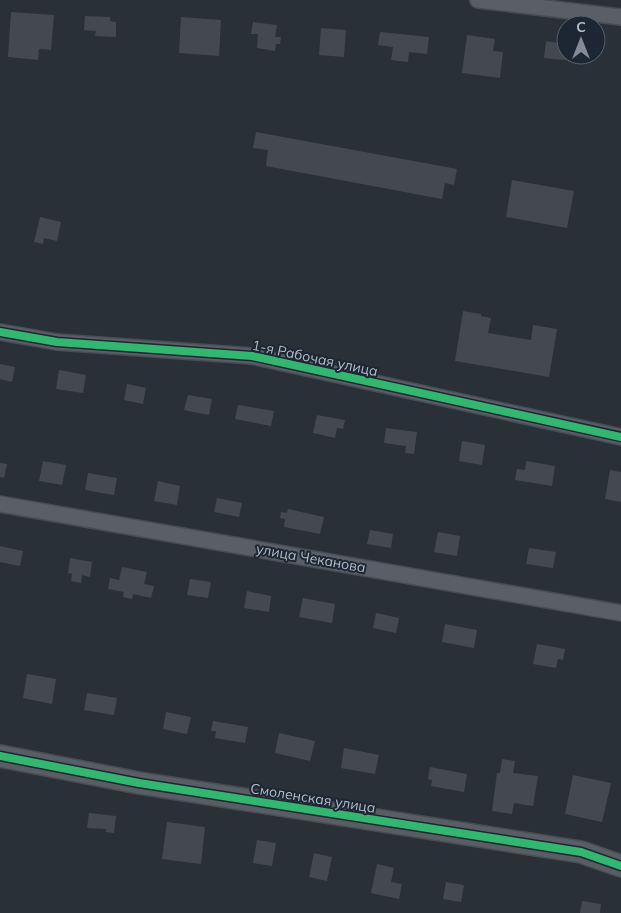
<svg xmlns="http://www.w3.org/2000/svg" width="621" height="913" font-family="Mulish,sans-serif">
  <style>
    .building { fill: #444950 }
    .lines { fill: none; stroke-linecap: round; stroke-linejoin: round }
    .street-casing { stroke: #484c53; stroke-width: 18 }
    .secondary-casing { stroke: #484c53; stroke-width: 24 }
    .street { stroke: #5a5e66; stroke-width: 15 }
    .secondary { stroke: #595d64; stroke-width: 21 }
    .cycleway-casing { stroke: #1d2633; stroke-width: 11 }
    .cycleway { stroke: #33b770; stroke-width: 8 }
    .labels { text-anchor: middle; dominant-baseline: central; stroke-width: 4; stroke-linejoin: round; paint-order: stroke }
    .street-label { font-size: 14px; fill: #b4bcc9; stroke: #1d2633 }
  </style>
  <rect width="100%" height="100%" fill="#2a3038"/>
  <g class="building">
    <path d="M11 12 54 15 51 50 39 49 38 60 8 57Z"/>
    <path d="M85 16 110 17V21L116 22V37L95 36 96 31 84 30Z"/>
    <path d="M181 17 221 20 219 56 179 53Z"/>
    <path d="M253 22 277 25 275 37H281L280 44H276L275 51 257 48 258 34H251Z"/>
    <path d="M321 28 346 30 344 57 319 55Z"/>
    <path d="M380 32 429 37 427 54 409 52 408 62 391 60 393 47 378 45Z"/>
    <path d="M467 35 495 39 493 51 503 52 500 78 462 73Z"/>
    <path d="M546 41 566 44V55H574V61L544 58Z"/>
    <path d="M256 132 457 169 454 185 445 183 442 199 266 166 268 150 253 148Z"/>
    <path d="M512 180 574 191 567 228 506 217Z"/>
    <path d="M40 217 61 222 57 241 44 238 43 244 34 242Z"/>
    <path d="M463 311 481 314V316L491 318 488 333 531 340 533 325 557 329 549 377 455 361Z"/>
    <path d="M0 364 15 367 12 382 0 379Z"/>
    <path d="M59 370 86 375 83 393 56 389Z"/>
    <path d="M127 384 146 388 143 404 124 400Z"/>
    <path d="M188 395 212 399 209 415 184 410Z"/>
    <path d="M238 405 274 411 271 426 235 419Z"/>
    <path d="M317 415 345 420 343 429 337 428 335 438 313 433Z"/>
    <path d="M386 428 417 432 414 454 405 453 406 446 384 443Z"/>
    <path d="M462 441 485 445 482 465 459 461Z"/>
    <path d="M43 461 66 465 62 485 39 481Z"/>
    <path d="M526 461 555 466 552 486 515 480 517 469 525 470Z"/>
    <path d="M0 463 7 464 4 478 0 477Z"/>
    <path d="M610 470 621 472V502L605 499Z"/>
    <path d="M88 473 117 478 114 495 85 490Z"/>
    <path d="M158 481 180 486 177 505 154 501Z"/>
    <path d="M217 498 242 503 239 517 214 512Z"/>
    <path d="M288 509 324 517 320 534 284 527 285 519 280 518 281 512 287 513Z"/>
    <path d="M370 530 393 534 391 548 367 544Z"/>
    <path d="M438 532 460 536 457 556 434 552Z"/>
    <path d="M0 546 23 551 20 566 0 562Z"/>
    <path d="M529 548 556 552 553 568 526 564Z"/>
    <path d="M70 558 92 562 90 577 82 575 81 583 71 581 72 574 68 573Z"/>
    <path d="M122 567 147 572 144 584 154 586 151 598 133 594 132 599 123 597 124 592 108 589 110 578 119 580Z"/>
    <path d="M190 579 211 582 208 598 187 595Z"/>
    <path d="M247 591 271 596 269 612 244 608Z"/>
    <path d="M303 598 335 604 332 623 299 617Z"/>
    <path d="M376 613 399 618 396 633 373 628Z"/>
    <path d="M445 624 477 630 474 648 442 642Z"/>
    <path d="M537 644 565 649 563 660 558 659 556 668 533 664Z"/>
    <path d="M27 674 56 679 52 704 23 698Z"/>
    <path d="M87 693 117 698 114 715 84 710Z"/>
    <path d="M166 712 191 717 187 734 163 729Z"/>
    <path d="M213 721 248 727 245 743 215 738 216 731H211Z"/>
    <path d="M279 733 315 741 310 761 275 753Z"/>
    <path d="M344 748 379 755 375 774 341 768Z"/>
    <path d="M502 759 515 761 513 773 538 776 533 806 514 803 512 814 492 811 497 773H500Z"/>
    <path d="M430 767 467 774 464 792 431 786 432 780 428 779Z"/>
    <path d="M573 775 611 783 602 822 565 814Z"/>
    <path d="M89 813 116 816 114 833 106 832V829L87 828Z"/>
    <path d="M167 822 205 827 201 864 162 859Z"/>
    <path d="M257 840 276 843 272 866 253 863Z"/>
    <path d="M314 853 332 857 327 881 309 877Z"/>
    <path d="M377 864 394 868 391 882 402 884 399 899 371 893Z"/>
    <path d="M446 882 464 885 461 902 443 899Z"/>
    <path d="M582 901 601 904 600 913H580Z"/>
  </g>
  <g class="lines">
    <g class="street-casing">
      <g id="street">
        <path d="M478 0 621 17"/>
        <path d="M0 332 57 342 252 356 621 437"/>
        <path d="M0 504 621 613"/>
      </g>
    </g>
    <g class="secondary-casing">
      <path id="secondary" d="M0 756 139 783 581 852 621 866"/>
    </g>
    <use href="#street" class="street"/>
    <use href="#secondary" class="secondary"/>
    <g class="cycleway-casing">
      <g id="cycleway">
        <path d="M0 332 57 342 252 356 621 437"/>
        <path d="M0 756 139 783 581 852 621 866"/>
      </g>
    </g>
    <use href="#cycleway" class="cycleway"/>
  </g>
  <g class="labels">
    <g class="street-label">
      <text transform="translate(315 358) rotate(12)">1-я Рабочая улица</text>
      <text transform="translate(311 558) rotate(10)">улица Чеканова</text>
      <text transform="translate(313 798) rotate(9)">Смоленская улица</text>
    </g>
  </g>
  <g transform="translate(581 40)"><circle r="24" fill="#1d2633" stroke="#59626f"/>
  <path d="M0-4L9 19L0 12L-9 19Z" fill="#848b96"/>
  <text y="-8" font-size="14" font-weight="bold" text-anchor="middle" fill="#b4bcc9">С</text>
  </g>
</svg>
